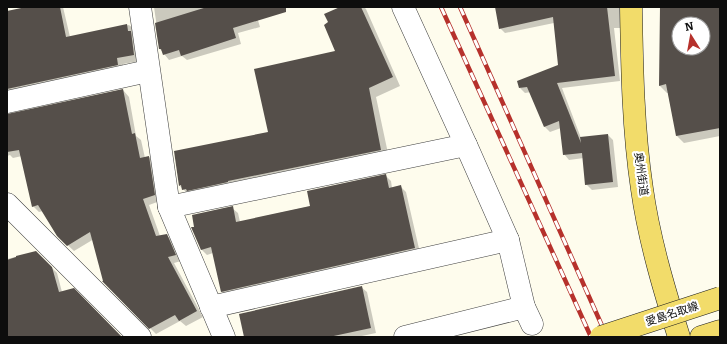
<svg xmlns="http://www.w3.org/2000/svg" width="727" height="344" font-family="Bitter,'Noto Sans JP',serif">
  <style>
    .shadow { fill: #0003; fill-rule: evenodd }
    .building { fill: #554f4a; fill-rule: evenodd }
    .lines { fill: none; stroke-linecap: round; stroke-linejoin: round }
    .minor-casing { stroke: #404040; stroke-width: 23 }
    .major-casing { stroke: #1e1e1e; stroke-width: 23 }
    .minor { stroke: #fff; stroke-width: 22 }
    .major { stroke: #f2dc6a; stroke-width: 22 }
    .rail-casing { stroke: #b6312c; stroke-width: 4.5 }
    .rail { stroke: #fff; stroke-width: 3; stroke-dasharray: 9; stroke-linecap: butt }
    .major-bridge-casing { stroke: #1e1e1e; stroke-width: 23; stroke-linecap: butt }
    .major-bridge { stroke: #f2dc6a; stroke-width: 22 }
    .labels { text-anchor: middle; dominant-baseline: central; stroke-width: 4; stroke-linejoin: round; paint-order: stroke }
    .street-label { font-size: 11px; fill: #0d0d0d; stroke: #fff }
  </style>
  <rect width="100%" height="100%" fill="#fefced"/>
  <g class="shadow">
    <path d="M31 7H63L70 37 129 25 136 31 140 61 123 64 124 71 7 98V12Z"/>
    <path d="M154 7H254L260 27 238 33 241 44 187 60 182 56 169 60 160 49Z"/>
    <path d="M343 7H364L366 9 400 86 376 97 389 158 192 198 180 186 269 133 337 51 330 23Z"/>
    <path d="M496 7H622L621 28H614L620 81 562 88 581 138 608 135 613 140 618 187 592 190 586 184 584 158 569 160 564 154 561 128 550 132 545 127 531 92 525 93 520 88 559 66 554 23 505 33 500 28Z"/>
    <path d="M661 7H720V136L684 143 677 136 668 93H667L660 86ZM679 24H703V48H679Z"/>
    <path d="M123 90 129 97 136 136 141 140 145 158 149 157 155 163 160 201 149 205 160 236 166 235 173 241 181 261 174 263 203 317 186 326 180 321 156 334 104 282 94 239 74 251 57 235 43 211 39 212 33 206 22 156 13 158 10 155 7 156V115Z"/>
    <path d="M386 176 391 181 392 188 400 186 406 192 420 253 227 297 222 292 213 253 207 255 201 249 232 208 238 213 240 222 311 206Z"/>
    <path d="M36 252 57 273 62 292 121 337H7V259Z"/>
    <path d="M361 287 367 292 376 333 357 337H245Z"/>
  </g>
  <g class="building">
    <path d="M26 7H60L66 37 127 24 128 31H131L134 55 117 58 118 65 7 89V11Z"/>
    <path d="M207 7H286V12L233 28 236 38 181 56 179 50 163 55 161 49H159L155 23Z"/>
    <path d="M340 7H361L393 77 369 88 381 150 228 181V182L187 191 186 189 182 190 181 185 179 186 174 151 268 132 254 69 335 51 324 25 328 22 324 14Z"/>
    <path d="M495 7H607L615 76 557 83 581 143 580 137 608 134 613 182 585 185 582 153 563 155 559 121 544 127 527 87 519 88 517 81 558 65 553 17 499 29Z"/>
    <path d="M660 7H720V128L676 136 666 84 659 86ZM679 24H703V48H679Z"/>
    <path d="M123 89 132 134 135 133 140 158 149 156 155 195 143 199 156 236 167 234 176 255 168 257 197 311 179 321 175 315 149 329 102 281H103L90 232 67 246 57 236 38 205 32 207 19 150 7 152V114Z"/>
    <path d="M386 174 389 188 401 185 415 248 221 292 211 247 201 250 191 227H194L192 215 233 206 236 222 310 206 307 191Z"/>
    <path d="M36 251 52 267 59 292 74 288 122 337H7V260L16 257V256Z"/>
    <path d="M362 286 371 328 329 337H244L239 314Z"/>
  </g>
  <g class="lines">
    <g class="minor-casing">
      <g id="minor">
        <path d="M140 7 169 207 224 337"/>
        <path d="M7 102 148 71"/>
        <path d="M466 145 508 240 524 307"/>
        <path d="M7 204 140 337"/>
        <path d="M169 207 466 145 403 7"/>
        <path d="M211 307 508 240"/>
        <path d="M405 337 524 307 532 324"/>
      </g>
    </g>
    <g class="major-casing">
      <g id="major">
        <path d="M631 7C632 68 633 129 642 189 649 239 664 289 679 337"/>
        <path d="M701 337 720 331"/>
      </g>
    </g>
    <use href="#minor" class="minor"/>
    <use href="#major" class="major"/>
    <g class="rail-casing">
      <g id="rail">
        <path d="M441 7 591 337"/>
        <path d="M460 7 607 337"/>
      </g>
    </g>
    <use href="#rail" class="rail"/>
    <g class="major-bridge-casing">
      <path id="major-bridge" d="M601 337 720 298"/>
    </g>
    <use href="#major-bridge" class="major-bridge"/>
  </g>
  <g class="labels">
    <g class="street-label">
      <text transform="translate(641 174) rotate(82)">奥州街道</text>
      <text transform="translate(672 314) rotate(-18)">愛島名取線</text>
    </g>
  </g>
  <rect width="727" height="344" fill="none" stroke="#0d0d0d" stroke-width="16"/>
  <g transform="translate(691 36) rotate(349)"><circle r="19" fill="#ffffff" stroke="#9e9e9e"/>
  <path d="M0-3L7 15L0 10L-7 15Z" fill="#b6312c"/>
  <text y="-6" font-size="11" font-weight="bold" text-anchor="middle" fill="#0d0d0d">N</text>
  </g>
</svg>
